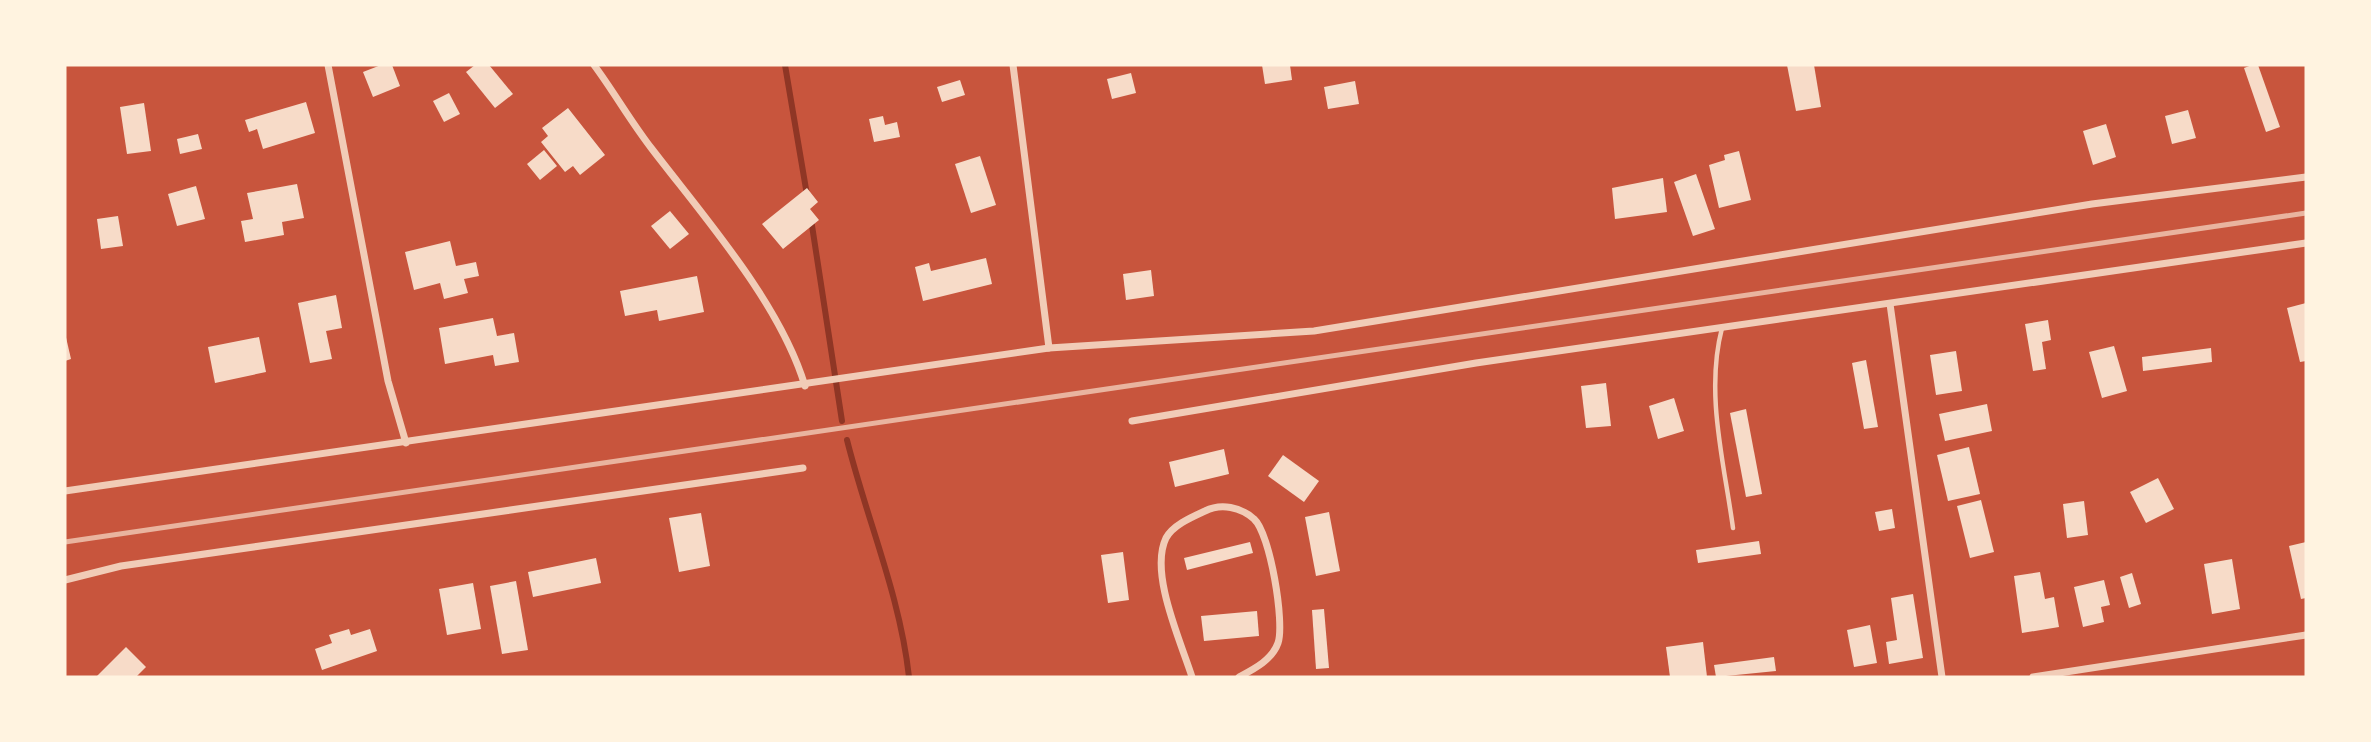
<svg xmlns="http://www.w3.org/2000/svg" width="2371" height="742" font-family="Overpass,sans-serif">
  <style>
    .lines { fill: none; stroke-linecap: round; stroke-linejoin: round }
    .stream { stroke: #8f3625; stroke-width: 6 }
    .building { fill: #f7dbc8 }
    .service { stroke: #f1ccb7; stroke-width: 4.5 }
    .minor { stroke: #f1ccb7; stroke-width: 7 }
    .rail { stroke: #e9b49f; stroke-width: 5 }
  </style>
  <rect width="100%" height="100%" fill="#c8553d"/>
  <g class="lines">
    <g class="stream">
      <path d="M785 65 807 195"/>
      <path d="M811 219 842 421"/>
      <path d="M847 440C867 520 900 595 909 677"/>
    </g>
  </g>
  <g class="building">
    <path d="M381 65H392L400 86 373 97 363 72Z"/>
    <path d="M475 65H489L513 94 495 108 466 72Z"/>
    <path d="M1262 65H1290L1292 80 1265 84Z"/>
    <path d="M1787 65H1814L1821 107 1796 111Z"/>
    <path d="M2252 65H2258L2280 127 2266 132 2244 68Z"/>
    <path d="M1131 73 1136 93 1112 99 1107 79Z"/>
    <path d="M960 80 965 95 942 102 937 87Z"/>
    <path d="M1355 81 1359 104 1328 109 1324 87Z"/>
    <path d="M449 93 460 114 444 122 433 101Z"/>
    <path d="M306 102 315 133 263 149 257 129 249 132 245 120Z"/>
    <path d="M144 103 151 151 127 154 120 107Z"/>
    <path d="M568 108 605 155 580 175 573 166 565 172 541 142 548 136 542 128Z"/>
    <path d="M2188 110 2196 138 2172 144 2165 116Z"/>
    <path d="M883 116 885 125 897 122 900 137 874 142 869 119Z"/>
    <path d="M2106 124 2116 157 2093 165 2083 131Z"/>
    <path d="M198 134 202 149 180 154 177 139Z"/>
    <path d="M544 150 557 166 540 180 527 164Z"/>
    <path d="M1739 151 1751 200 1719 208 1709 165 1725 160 1724 155Z"/>
    <path d="M980 156 996 205 971 213 955 164Z"/>
    <path d="M1696 174 1715 229 1693 236 1674 182Z"/>
    <path d="M1663 178 1667 212 1615 219 1612 188Z"/>
    <path d="M297 184 304 218 282 222 284 235 245 242 241 221 253 219 247 193Z"/>
    <path d="M196 186 205 219 177 226 168 194Z"/>
    <path d="M807 188 818 202 810 209 819 220 783 249 762 224Z"/>
    <path d="M670 211 689 234 670 249 651 226Z"/>
    <path d="M118 216 123 246 101 249 97 219Z"/>
    <path d="M450 241 456 266 476 262 479 276 464 279 468 293 444 299 440 283 414 290 405 252Z"/>
    <path d="M986 258 992 284 923 301 915 267 929 263 931 271Z"/>
    <path d="M1151 270 1154 296 1126 300 1123 274Z"/>
    <path d="M697 276 704 312 659 321 657 310 625 316 620 291Z"/>
    <path d="M336 295 342 328 326 331 332 359 310 363 298 303Z"/>
    <path d="M2306 303V361L2300 362 2287 308Z"/>
    <path d="M493 318 497 336 514 333 519 362 495 366 493 355 445 364 439 328Z"/>
    <path d="M2048 320 2051 340 2042 342 2046 369 2033 371 2025 324Z"/>
    <path d="M65 333 71 359 65 361Z"/>
    <path d="M259 337 266 372 215 383 208 347Z"/>
    <path d="M2114 346 2127 391 2102 398 2089 352Z"/>
    <path d="M2211 348 2212 362 2143 371 2142 357Z"/>
    <path d="M1956 351 1962 391 1936 395 1930 355Z"/>
    <path d="M1866 360 1878 427 1864 429 1852 363Z"/>
    <path d="M1606 383 1611 426 1586 428 1581 386Z"/>
    <path d="M1674 398 1684 431 1658 439 1649 406Z"/>
    <path d="M1987 404 1992 431 1945 441 1939 414Z"/>
    <path d="M1746 409 1762 494 1746 497 1730 413Z"/>
    <path d="M1969 447 1980 494 1948 501 1937 455Z"/>
    <path d="M1224 449 1229 474 1175 487 1169 462Z"/>
    <path d="M1283 455 1319 481 1304 502 1268 476Z"/>
    <path d="M2158 478 2174 509 2146 523 2130 492Z"/>
    <path d="M1981 500 1994 552 1970 558 1957 506Z"/>
    <path d="M2084 501 2088 535 2067 538 2063 504Z"/>
    <path d="M1892 509 1895 528 1879 531 1875 512Z"/>
    <path d="M1329 512 1340 571 1316 576 1305 517Z"/>
    <path d="M701 513 710 566 679 572 669 518Z"/>
    <path d="M1759 541 1761 554 1698 563 1696 550Z"/>
    <path d="M1250 542 1253 553 1187 570 1184 558Z"/>
    <path d="M2306 542V598L2301 599 2289 546Z"/>
    <path d="M1123 552 1129 600 1108 603 1101 555Z"/>
    <path d="M596 558 601 583 533 597 528 572Z"/>
    <path d="M2232 559 2240 609 2212 614 2204 564Z"/>
    <path d="M2040 572 2045 599 2054 597 2059 627 2022 633 2014 576Z"/>
    <path d="M2132 573 2141 604 2129 608 2120 577Z"/>
    <path d="M2104 580 2110 605 2101 607 2104 622 2083 627 2074 587Z"/>
    <path d="M516 581 528 650 502 654 490 586Z"/>
    <path d="M473 583 481 629 447 635 439 589Z"/>
    <path d="M1913 594 1923 658 1889 664 1886 642 1897 640 1891 598Z"/>
    <path d="M1324 609 1329 668 1316 669 1312 610Z"/>
    <path d="M1257 611 1259 636 1204 641 1201 616Z"/>
    <path d="M1870 625 1877 663 1854 667 1847 630Z"/>
    <path d="M349 629 351 635 370 629 377 651 322 670 315 649 332 643 329 635Z"/>
    <path d="M1703 642 1707 677H1670L1666 647Z"/>
    <path d="M126 647 146 667 136 677H96Z"/>
    <path d="M1774 657 1776 671 1716 677 1714 665Z"/>
  </g>
  <g class="lines">
    <path class="service" d="M1722 328C1705 393 1724 462 1733 528"/>
    <g class="minor">
      <path d="M328 65 388 381 406 443"/>
      <path d="M594 65C614 92 631 122 652 149 704 217 780 303 805 386"/>
      <path d="M1013 65 1049 348"/>
      <path d="M1890 304 1942 677"/>
      <path d="M1132 421 1476 363 2306 243"/>
      <path d="M65 491 1049 348 1314 331 2092 204 2306 177"/>
      <path d="M65 580 121 566 803 468"/>
      <path d="M1192 677C1181 642 1149 573 1166 538 1173 525 1192 517 1205 511 1221 503 1241 507 1254 519 1270 533 1285 623 1278 643 1272 660 1254 669 1239 677"/>
      <path d="M2033 677 2306 635"/>
    </g>
    <path class="rail" d="M65 542 2306 213"/>
  </g>
  <rect width="2371" height="742" fill="none" stroke="#fff3e0" stroke-width="133"/>
</svg>
